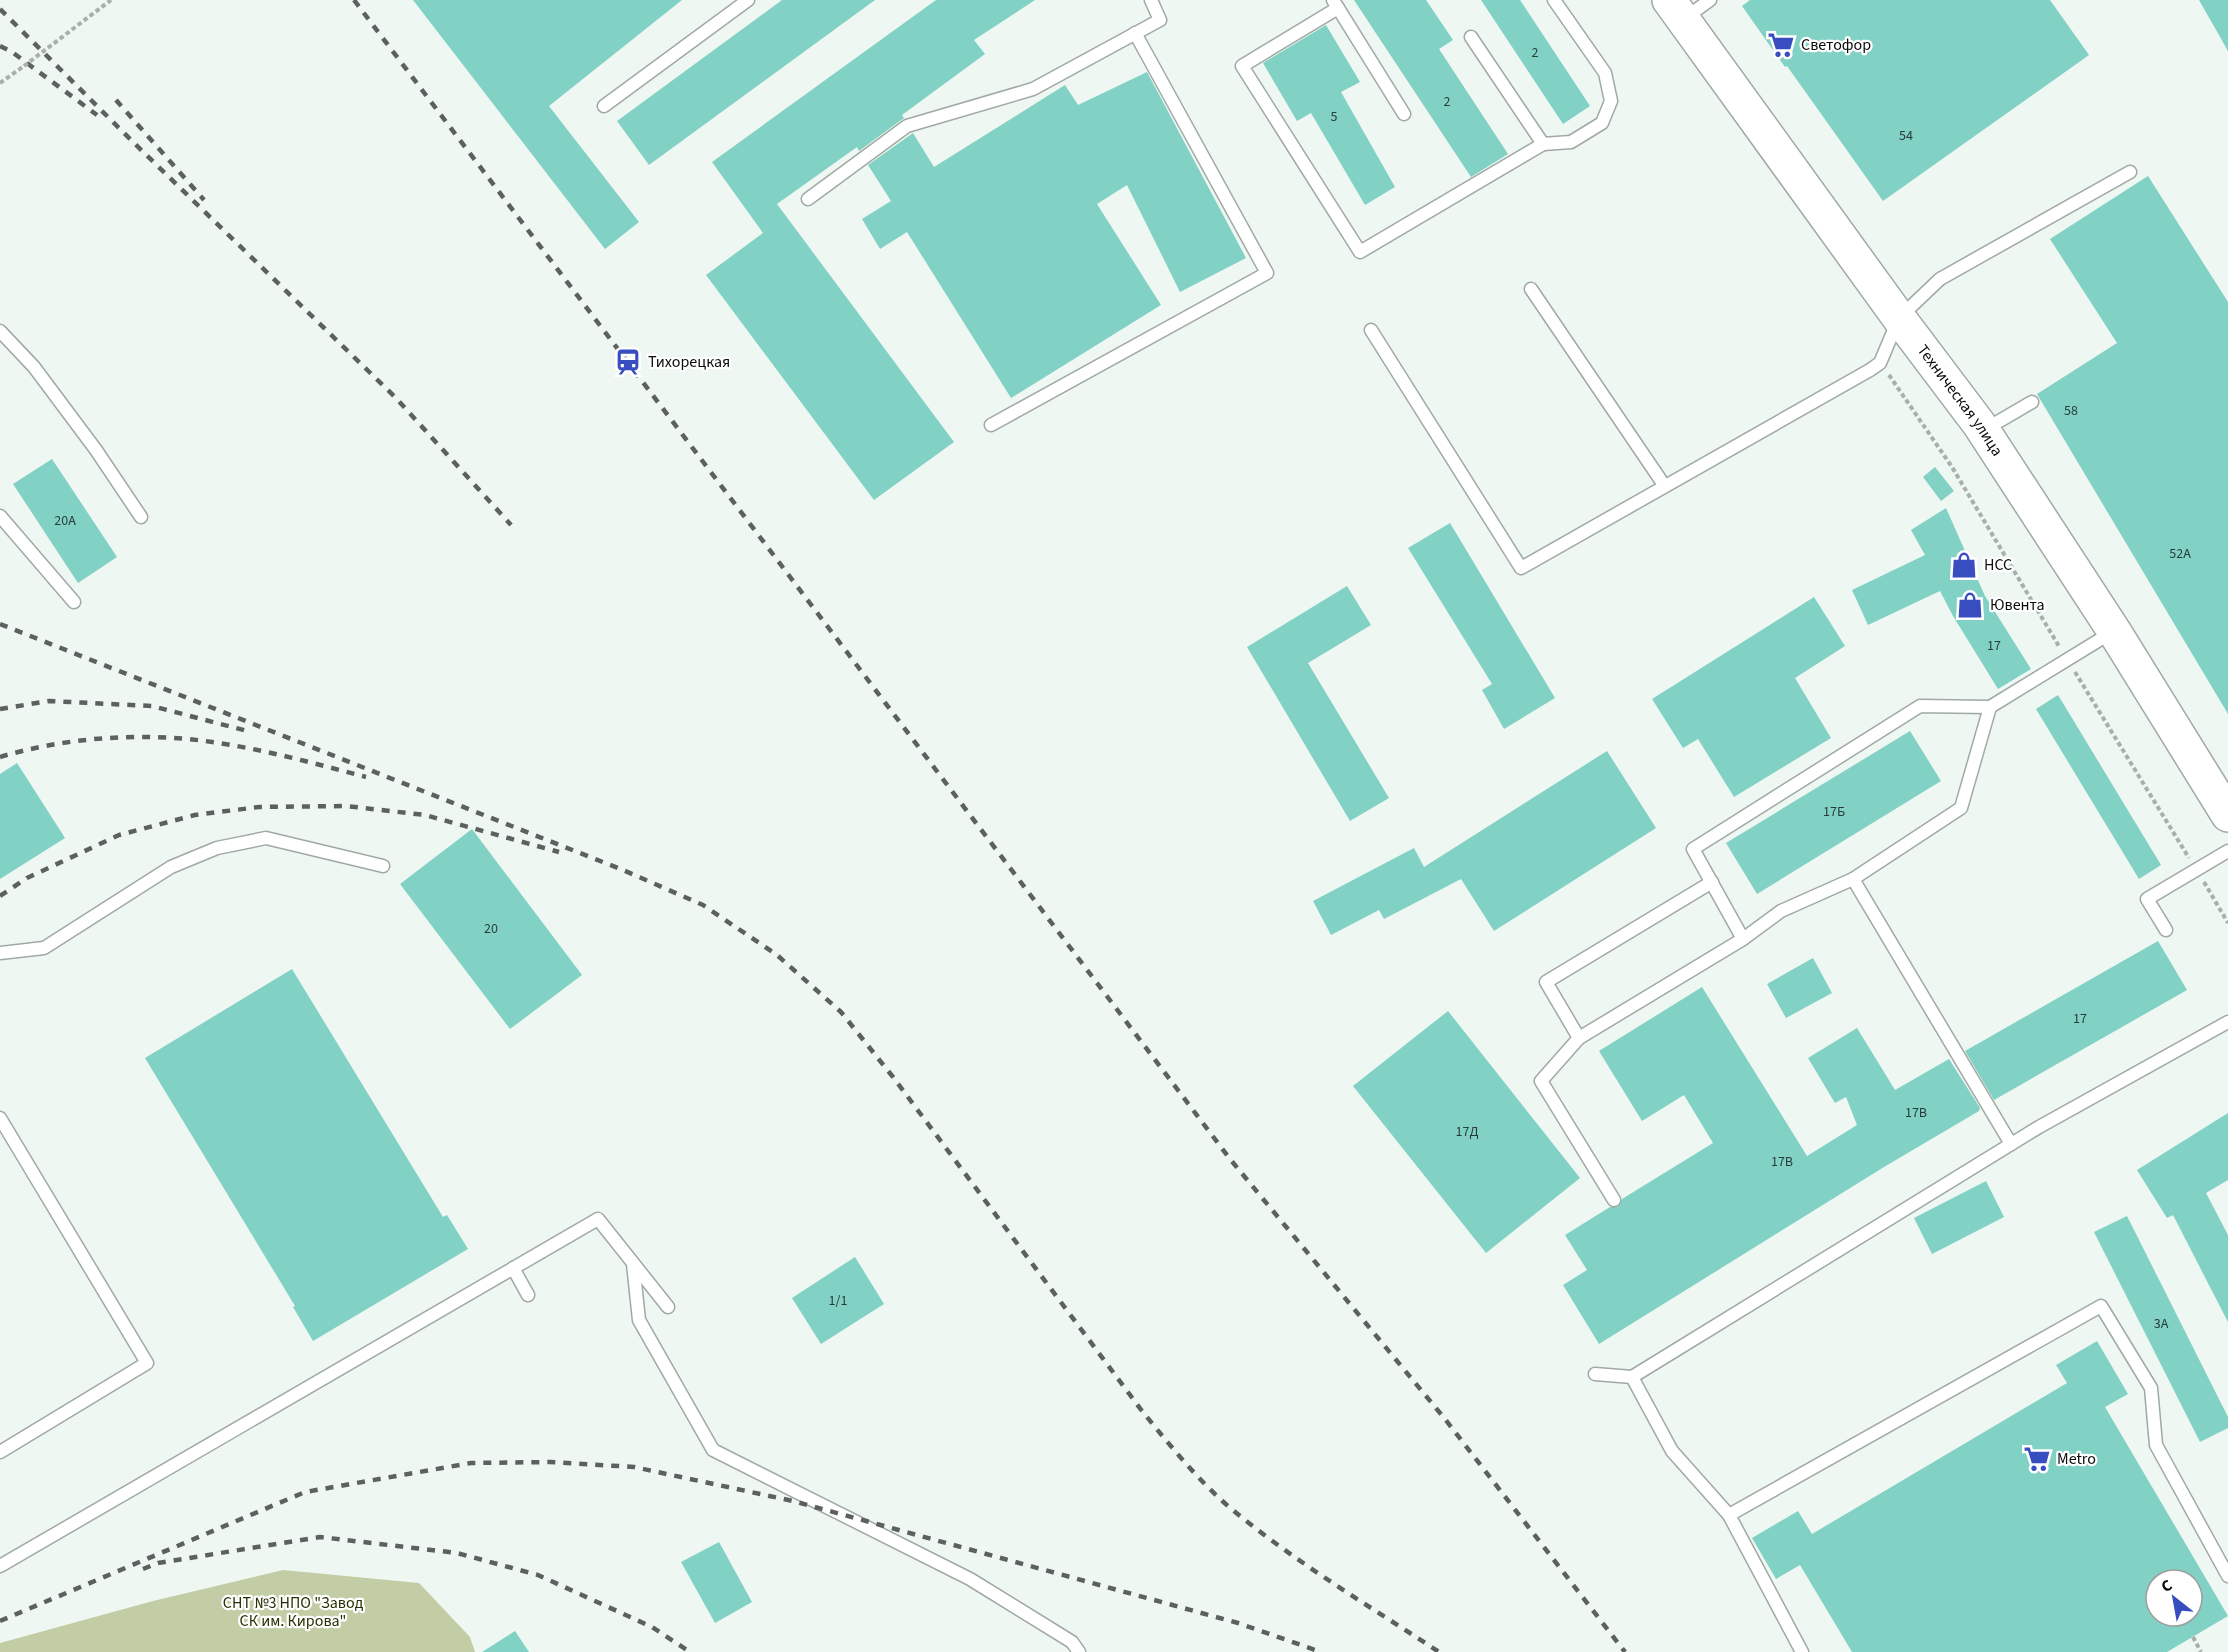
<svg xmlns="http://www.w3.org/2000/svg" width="2228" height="1652" font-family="'Source Sans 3',sans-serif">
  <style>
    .green { fill: #c3cda5 }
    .building { fill: #82d1c5; fill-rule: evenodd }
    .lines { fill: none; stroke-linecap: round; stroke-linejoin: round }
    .lane-casing { stroke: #a0a9a4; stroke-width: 15 }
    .secondary-casing { stroke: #a0a9a4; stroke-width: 36 }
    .path { stroke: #a9b0ac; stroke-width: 4; stroke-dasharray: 4.5 3; stroke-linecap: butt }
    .lane { stroke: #fff; stroke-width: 12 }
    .secondary { stroke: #fff; stroke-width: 33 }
    .rail { stroke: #5c605e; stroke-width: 4.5; stroke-dasharray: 8 8; stroke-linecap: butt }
    .path-bridge { stroke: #a9b0ac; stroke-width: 4; stroke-dasharray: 4.5 3; stroke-linecap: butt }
    .labels { text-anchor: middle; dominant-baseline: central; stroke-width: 4.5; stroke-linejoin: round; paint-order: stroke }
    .number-label { font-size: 14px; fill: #283d3a }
    .poi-label { font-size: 16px; fill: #0a0c0b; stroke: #fff; text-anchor: start }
    .street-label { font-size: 16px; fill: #0a0c0b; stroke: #fff }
    .park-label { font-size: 16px; fill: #293002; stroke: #fff }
  </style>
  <rect width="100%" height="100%" fill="#eef7f2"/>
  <path class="green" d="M283 1570 419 1583 470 1637 475 1652H0V1643L153 1601Z"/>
  <g class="building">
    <path d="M413 0H682L549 106 639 222 605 249Z"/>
    <path d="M782 0H875L649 165 617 121Z"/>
    <path d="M936 0H1035L974 40 985 54 902 115 904 118 859 151 857 147 777 204 954 442 874 500 706 275 763 233 712 162Z"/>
    <path d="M1354 0H1426L1453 40 1439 49 1508 154 1471 177Z"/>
    <path d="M1481 0H1520L1590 106 1563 124Z"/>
    <path d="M1750 0H2050L2089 55 1883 201 1787 66 1785 67 1742 6Z"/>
    <path d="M2199 0H2228V51Z"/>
    <path d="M1326 25 1360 82 1341 92 1395 187 1365 205 1311 113 1297 121 1263 63Z"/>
    <path d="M1147 72 1246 258 1180 292 1127 185 1097 204 1161 305 1011 398 907 232 880 249 862 219 891 201 868 165 913 133 934 167 1065 85 1078 105Z"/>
    <path d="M2148 176 2228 302V714L2037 394 2117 343 2050 239Z"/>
    <path d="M52 459 117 557 78 583 13 484Z"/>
    <path d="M1935 467 1954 491 1941 501 1923 477Z"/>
    <path d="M1946 508 1985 596 2031 669 1998 689 1953 616 1940 591 1868 625 1852 590 1925 555 1911 530Z"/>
    <path d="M1450 523 1555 698 1504 729 1482 690 1492 684 1408 548Z"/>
    <path d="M1347 586 1371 625 1308 663 1389 798 1350 821 1247 647Z"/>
    <path d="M1814 597 1845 646 1795 678 1831 738 1734 797 1698 739 1683 748 1652 699Z"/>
    <path d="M2058 695 2161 865 2139 879 2036 709Z"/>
    <path d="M1910 731 1941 781 1757 894 1726 843Z"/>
    <path d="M1607 751 1656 828 1494 931 1461 879 1384 919 1379 910 1331 935 1313 901 1414 848 1424 867Z"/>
    <path d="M17 763 65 838 0 879V774Z"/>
    <path d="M472 829 582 975 510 1029 400 884Z"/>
    <path d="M2158 941 2187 990 1994 1100 1965 1051Z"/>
    <path d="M1813 958 1832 993 1786 1018 1767 984Z"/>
    <path d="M292 969 443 1217 447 1215 468 1249 313 1341 293 1307 295 1306 145 1058Z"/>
    <path d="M1702 987 1807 1156 1857 1125 1846 1097 1835 1103 1808 1058 1857 1028 1895 1090 1949 1059 1980 1108 1979 1111 1884 1167 1599 1344 1563 1285 1587 1270 1565 1235 1610 1207H1618L1622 1199 1713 1143 1684 1095 1642 1121 1599 1051Z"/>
    <path d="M1448 1011 1580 1178 1486 1253 1353 1086Z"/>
    <path d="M2228 1113V1180L2206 1193 2228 1235V1322L2173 1215 2167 1218 2137 1170Z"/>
    <path d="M1986 1181 2004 1217 1932 1254 1914 1218Z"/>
    <path d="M2127 1216 2228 1417V1428L2200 1442 2094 1232Z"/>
    <path d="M855 1257 884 1304 821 1344 792 1298Z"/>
    <path d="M2097 1341 2128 1394 2105 1407 2228 1616 2167 1652H1852L1800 1565 1776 1579 1752 1538 1798 1511 1812 1534 2067 1383 2056 1365ZM2156 1580H2192V1616H2156Z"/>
    <path d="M719 1542 752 1602 715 1623 681 1562Z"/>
    <path d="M515 1631 529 1652H482Z"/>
  </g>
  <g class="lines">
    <g class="lane-casing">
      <g id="lane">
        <path d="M1333 0 1404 114"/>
        <path d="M1338 8 1242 66 1360 252 1543 144"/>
        <path d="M1684 19 1710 0"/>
        <path d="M1471 37 1543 144 1571 142 1602 123 1611 101 1605 73 1554 0"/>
        <path d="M604 106 748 0"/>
        <path d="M808 199 907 126 1033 89 1160 20 1151 0"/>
        <path d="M1531 289 1664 485"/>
        <path d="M1371 330 1521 568 1870 370 1880 363 1899 318 1940 279 2130 172"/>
        <path d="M0 331 34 367 96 450 141 517"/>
        <path d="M991 425 1267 273 1135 33"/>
        <path d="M1984 430 2032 402"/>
        <path d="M0 516 74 602"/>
        <path d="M1853 879 2011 1144"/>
        <path d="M2166 930 2147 899 2228 851"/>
        <path d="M1743 939 1781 911 1853 879 1961 808 1990 707"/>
        <path d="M0 953 44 948 171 867 217 848 266 838 383 866"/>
        <path d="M1579 1038 1546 982 1712 882"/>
        <path d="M0 1118 147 1363 0 1452"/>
        <path d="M1614 1200 1541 1081 1579 1038 1743 939 1693 849 1920 706 1990 707 2114 631"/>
        <path d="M633 1264 639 1320 713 1450 970 1579 1072 1642 1079 1652"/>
        <path d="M513 1268 528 1295"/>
        <path d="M1595 1374 1632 1377 2039 1127 2228 1022"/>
        <path d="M1632 1377 1672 1451 1729 1515 1802 1652"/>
        <path d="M1729 1515 2101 1306 2151 1388 2156 1445 2228 1576"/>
        <path d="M0 1566 598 1219 668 1307"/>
      </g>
    </g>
    <g class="secondary-casing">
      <g id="secondary">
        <path id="s1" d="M1669 0 1899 318 1979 424 2114 631 2228 815"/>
      </g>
    </g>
    <g class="path">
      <path d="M0 83 24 66"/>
      <path d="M1889 375 1952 467 2060 648"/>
      <path d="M2075 672 2189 858"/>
      <path d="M2204 882 2228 923"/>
      <path d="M2193 1637 2201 1652"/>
    </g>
    <use href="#lane" class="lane"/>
    <use href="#secondary" class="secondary"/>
    <g class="rail">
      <path d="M354 0 1230 1159 1445 1419 1625 1652"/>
      <path d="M0 9 133 142 395 397 511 525"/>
      <path d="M0 46 12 52 97 115"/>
      <path d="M116 100 204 200"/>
      <path d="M0 624 623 870 703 905 777 955 841 1012 893 1077 1142 1411C1169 1444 1196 1478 1228 1506 1293 1561 1368 1605 1439 1652"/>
      <path d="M0 709 49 701 152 706 251 732"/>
      <path d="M0 757C63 738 139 732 205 741 259 748 313 763 366 777"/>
      <path d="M0 896 27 878 119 835 195 815 259 807 346 806 425 815 559 852"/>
      <path d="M143 1569 158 1563 320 1537 457 1553 538 1575 652 1627 690 1652"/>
      <path d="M0 1621 305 1492 471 1463 550 1462 634 1467 793 1501 1238 1623 1321 1652"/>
    </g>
    <path class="path-bridge" d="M24 66 111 0"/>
  </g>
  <defs>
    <g id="supermarket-bare" transform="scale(2.07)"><path d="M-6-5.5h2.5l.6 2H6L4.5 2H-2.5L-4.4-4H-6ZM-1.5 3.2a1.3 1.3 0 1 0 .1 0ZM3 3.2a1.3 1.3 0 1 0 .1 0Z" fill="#384dbf" stroke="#fff" stroke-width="2.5" paint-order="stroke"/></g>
    <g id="station-bare" transform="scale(2.07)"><path d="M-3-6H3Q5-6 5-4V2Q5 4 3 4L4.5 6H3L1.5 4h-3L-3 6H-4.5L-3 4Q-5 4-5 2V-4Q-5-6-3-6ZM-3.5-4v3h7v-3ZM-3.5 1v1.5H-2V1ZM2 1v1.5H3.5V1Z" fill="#384dbf" stroke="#fff" stroke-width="2.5" paint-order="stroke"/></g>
    <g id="shop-bare" transform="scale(2.07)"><path d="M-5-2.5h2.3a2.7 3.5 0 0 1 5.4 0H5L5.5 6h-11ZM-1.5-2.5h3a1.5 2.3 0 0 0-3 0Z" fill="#384dbf" stroke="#fff" stroke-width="2.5" paint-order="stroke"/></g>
  </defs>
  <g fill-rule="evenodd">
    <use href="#supermarket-bare" x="1781" y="45"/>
    <use href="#station-bare" x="628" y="362"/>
    <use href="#shop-bare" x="1964" y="565"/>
    <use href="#shop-bare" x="1970" y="605"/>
    <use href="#supermarket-bare" x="2037" y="1459"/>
  </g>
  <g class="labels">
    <g class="number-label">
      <text x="1535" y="53">2</text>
      <text x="1447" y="102">2</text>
      <text x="1334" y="117">5</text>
      <text x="1906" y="136">54</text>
      <text x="2071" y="411">58</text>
      <text x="65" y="521">20А</text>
      <text x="2180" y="554">52А</text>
      <text x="1994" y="646">17</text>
      <text x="1834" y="812">17Б</text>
      <text x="491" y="929">20</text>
      <text x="2080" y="1019">17</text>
      <text x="1916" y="1113">17В</text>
      <text x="1467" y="1132">17Д</text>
      <text x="1782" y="1162">17В</text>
      <text x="838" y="1301">1/1</text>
      <text x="2161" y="1324">3А</text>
    </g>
    <g class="poi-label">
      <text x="1801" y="45">Светофор</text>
      <text x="648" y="362">Тихорецкая</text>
      <text x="1984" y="565">НСС</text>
      <text x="1990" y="605">Ювента</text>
      <text x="2057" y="1459">Metro</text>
    </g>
    <g class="street-label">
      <text stroke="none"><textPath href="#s1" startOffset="495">Техническая улица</textPath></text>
    </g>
    <g class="park-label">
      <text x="293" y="1603">СНТ №3 НПО "Завод<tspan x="293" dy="18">СК им. Кирова"</tspan></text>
    </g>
  </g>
  <g transform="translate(2174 1598) rotate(329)"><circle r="28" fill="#ffffff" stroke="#9d9e9d" stroke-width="1.5"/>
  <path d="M0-4.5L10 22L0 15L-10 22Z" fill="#384dbf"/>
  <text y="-9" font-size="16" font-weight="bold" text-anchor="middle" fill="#0a0c0b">С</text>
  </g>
</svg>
